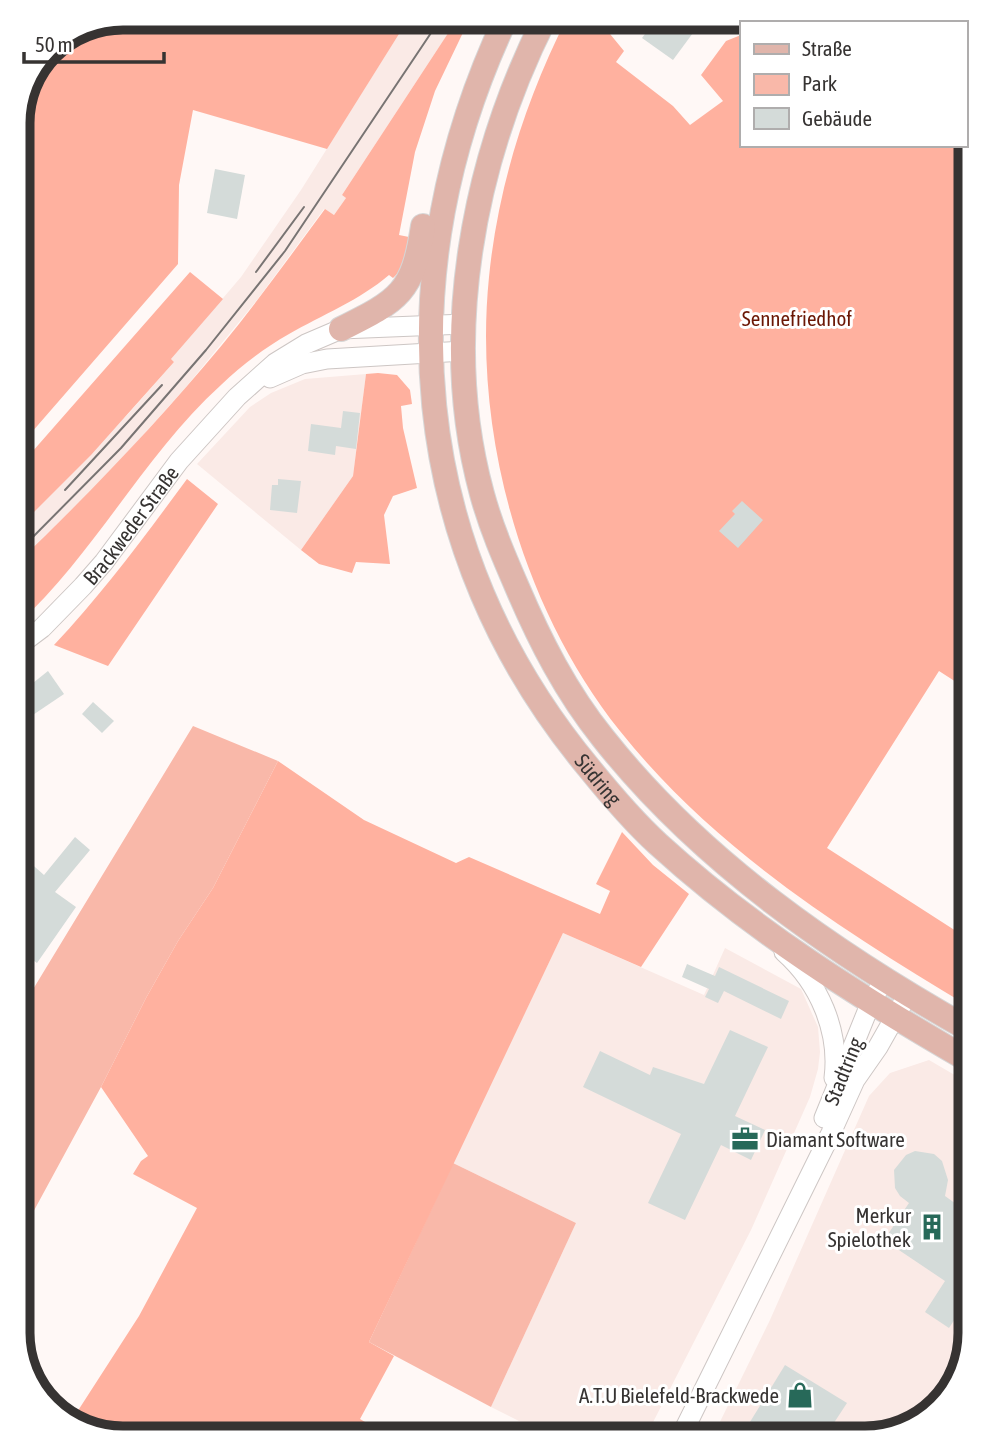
<svg xmlns="http://www.w3.org/2000/svg" width="988" height="1456" font-family="'Asap Condensed',sans-serif">
  <style>
    .built { fill: #faeae6 }
    .green { fill: #f9b8a9 }
    .forest { fill: #ffb19f }
    .building { fill: #d4dbd9 }
    .lines { fill: none; stroke-linecap: round; stroke-linejoin: round }
    .minor-casing { stroke: #cdc6c4; stroke-width: 21 }
    .major-casing { stroke: #d7d6d6; stroke-width: 26 }
    .minor { stroke: #fff; stroke-width: 19 }
    .major { stroke: #e0b5ab; stroke-width: 24 }
    .tram { stroke: #787473; stroke-width: 2 }
    .labels { text-anchor: middle; dominant-baseline: central; stroke-width: 6; stroke-linejoin: round; paint-order: stroke }
    .park-label { font-size: 21px; fill: #6b1705; stroke: #fff }
    .street-label { font-size: 21px; fill: #363332; stroke: #fff }
    .poi-label { font-size: 21px; fill: #363332; stroke: #fff; text-anchor: end }
    .rim { fill: none; stroke: #363332; stroke-width: 9 }
  </style>
  <rect width="100%" height="100%" fill="#fff8f6"/>
  <g class="built">
    <path d="M409 18H458L342 195 346 198 334 215 324 209 257 300 186 387 111 471 18 562V528L129 413 174 362 171 359 241 277 301 190Z"/>
    <path d="M366 374 353 476 301 550 197 464 250 407 271 393 305 379Z"/>
    <path d="M563 933 704 995 725 948 801 989 818 1027 820 1052 818 1069 810 1097 751 1230 645 1438H553L491 1407 576 1223 453 1163Z"/>
    <path d="M929 1060 970 1084V1334L956 1386 918 1425 866 1438H712L770 1320 869 1096 890 1073Z"/>
  </g>
  <g class="green">
    <path d="M193 726 278 761 213 888 178 941 146 998 101 1087 18 1240V1014Z"/>
    <path d="M453 1163 576 1223 491 1407 369 1342Z"/>
  </g>
  <g class="forest">
    <path d="M123 18H409L327 149 193 110 179 185 178 264 18 448V115L53 44Z"/>
    <path d="M458 18H470L435 91 415 152 399 235 409 237C406 252 405 267 393 278L389 275C360 300 322 315 289 334 264 348 241 366 221 385 144 455 96 552 18 624V562C90 493 158 422 222 345 258 301 291 255 325 209L334 215 346 198 342 195Z"/>
    <path d="M567 18H593L601 23 624 51 616 62 673 106 690 125 723 101 701 75 726 41 741 35V145H965V103L970 123V691L939 671 827 848 970 940V1007C843 931 714 849 620 731 522 608 473 434 489 277 498 186 526 99 567 18Z"/>
    <path d="M190 272 223 299 171 359 174 362 91 455 18 528V468Z"/>
    <path d="M378 373 397 375 410 390 412 404 401 406 403 428 417 488 393 496 384 515 390 564 356 562 352 573 319 564 301 550 353 476 366 374Z"/>
    <path d="M187 479 218 504 108 666 54 645C103 593 145 536 187 479Z"/>
    <path d="M278 761 364 820 456 863 469 857 600 914 610 891 596 884 622 832 653 865 689 894 641 967 563 933 369 1342 394 1356 360 1419 392 1438H116L70 1423 139 1316 197 1208 133 1174 141 1161 148 1156 101 1087 146 998 178 941 213 888Z"/>
  </g>
  <g class="building">
    <path d="M657 18H704L673 60 642 38Z"/>
    <path d="M215 169 245 175 237 219 207 213Z"/>
    <path d="M343 411 360 413 356 449 336 446 335 455 308 451 311 424 341 428Z"/>
    <path d="M278 479 301 481 297 513 270 510 272 485H278Z"/>
    <path d="M742 501 763 520 738 548 719 531 735 514 732 511Z"/>
    <path d="M48 671 64 694 18 725V695Z"/>
    <path d="M93 702 114 721 102 733 82 714Z"/>
    <path d="M75 837 90 850 55 892 76 907 37 963 18 949V852L44 875Z"/>
    <path d="M687 964 715 976 719 967 789 1001 781 1019 724 991 718 1003 705 997 709 989 682 977Z"/>
    <path d="M730 1030 768 1047 735 1116 765 1130 751 1160 721 1145 685 1220 648 1203 681 1134 583 1087 600 1051 650 1075 653 1067 704 1084Z"/>
    <path d="M915 1151 934 1154 942 1161 948 1180 945 1196 970 1214V1296L949 1328 925 1312 945 1281 884 1240 909 1203 900 1196 895 1188 894 1170 906 1155Z"/>
    <path d="M785 1365 847 1403 824 1438H760L745 1430Z"/>
  </g>
  <g class="lines">
    <g class="minor-casing">
      <g id="minor">
        <path d="M270 378 302 364 327 359 464 351"/>
        <path id="s1" d="M18 646 42 628 83 586 104 562 179 461 237 397 275 363 306 344 341 329 465 324"/>
        <path d="M784 952C819 983 840 1031 834 1078"/>
        <path d="M824 1118 871 1002 885 978"/>
        <path d="M680 1438 831 1133 855 1080 878 1047 908 994"/>
      </g>
    </g>
    <g class="major-casing">
      <g id="major">
        <path id="s2" d="M506 18C386 272 407 549 589 768 610 794 633 821 658 844 752 930 861 998 970 1061"/>
        <path d="M545 18C473 161 439 337 482 494 491 527 504 557 517 587 540 641 566 692 603 738 700 861 835 954 970 1030"/>
        <path d="M341 329C399 300 413 293 423 226"/>
      </g>
    </g>
    <use href="#minor" class="minor"/>
    <use href="#major" class="major"/>
    <g class="tram">
      <path d="M256 272 304 207"/>
      <path d="M65 490 162 385"/>
      <path d="M18 552 121 448 206 350 285 251 441 18"/>
    </g>
  </g>
  <defs>
    <g id="office-bare" transform="scale(2.1)"><path d="M-6-3h4V-5.5h4V-3h4V5H-6ZM-1-4.5V-3h2v-1.5ZM-6 0V1H6V0Z" fill="#276959" stroke="#fff" stroke-width="2.5" paint-order="stroke"/></g>
    <g id="building-bare" transform="scale(2.1)"><path d="M-4-6H4V6H1V3H-1V6H-4ZM-2.5-4.3h1.7v1.8h-1.7ZM.8-4.3h1.7v1.8H.8ZM-2.5-1h1.7V.8h-1.7ZM.8-1h1.7V.8H.8Z" fill="#276959" stroke="#fff" stroke-width="2.5" paint-order="stroke"/></g>
    <g id="shop-bare" transform="scale(2.1)"><path d="M-5-2.5h2.3a2.7 3.5 0 0 1 5.4 0H5L5.5 6h-11ZM-1.5-2.5h3a1.5 2.3 0 0 0-3 0Z" fill="#276959" stroke="#fff" stroke-width="2.5" paint-order="stroke"/></g>
  </defs>
  <g fill-rule="evenodd">
    <use href="#office-bare" x="745" y="1139"/>
    <use href="#building-bare" x="932" y="1227"/>
    <use href="#shop-bare" x="800" y="1395"/>
  </g>
  <g class="labels">
    <g class="park-label">
      <text x="797" y="318">Sennefriedhof</text>
    </g>
    <g class="street-label">
      <text stroke="none"><textPath href="#s1" startOffset="166">Brackweder Straße</textPath></text>
      <text stroke="none"><textPath href="#s2" startOffset="814">Südring</textPath></text>
      <text transform="translate(843 1071) rotate(-68)">Stadtring</text>
    </g>
    <g class="poi-label">
      <text x="766" y="1139" text-anchor="start">Diamant Software</text>
      <text x="911" y="1215">Merkur<tspan x="911" dy="24">Spielothek</tspan></text>
      <text x="779" y="1395">A.T.U Bielefeld-Brackwede</text>
    </g>
  </g>
  <path d="M0 0H988V1456H0ZM123 30H865A93 93 0 0 1 958 123V1333A93 93 0 0 1 865 1426H123A93 93 0 0 1 30 1333V123A93 93 0 0 1 123 30Z" fill="#fff" fill-rule="evenodd"/>
  <path class="rim" d="M123 30H865A93 93 0 0 1 958 123V1333A93 93 0 0 1 865 1426H123A93 93 0 0 1 30 1333V123A93 93 0 0 1 123 30Z"/>
  <rect x="740" y="21" width="228" height="126" fill="#ffffff" stroke="#afadad" stroke-width="2"/>
  <rect x="754" y="44" width="35" height="10" fill="#e0b5ab" stroke="#afadad" stroke-width="2"/>
  <text x="802" y="56" font-size="21" fill="#363332">Straße</text>
  <rect x="754" y="74" width="35" height="21" fill="#f9b8a9" stroke="#afadad" stroke-width="2"/>
  <text x="802" y="91" font-size="21" fill="#363332">Park</text>
  <rect x="754" y="108" width="35" height="21" fill="#d4dbd9" stroke="#afadad" stroke-width="2"/>
  <text x="802" y="126" font-size="21" fill="#363332">Gebäude</text>
  <path d="M24 52v10h140v-10" fill="none" stroke="#363332" stroke-width="3.5"/>
  <text x="35" y="52" font-size="21" fill="#363332" stroke="#ffffff" stroke-width="5" paint-order="stroke">50 m</text>
</svg>
